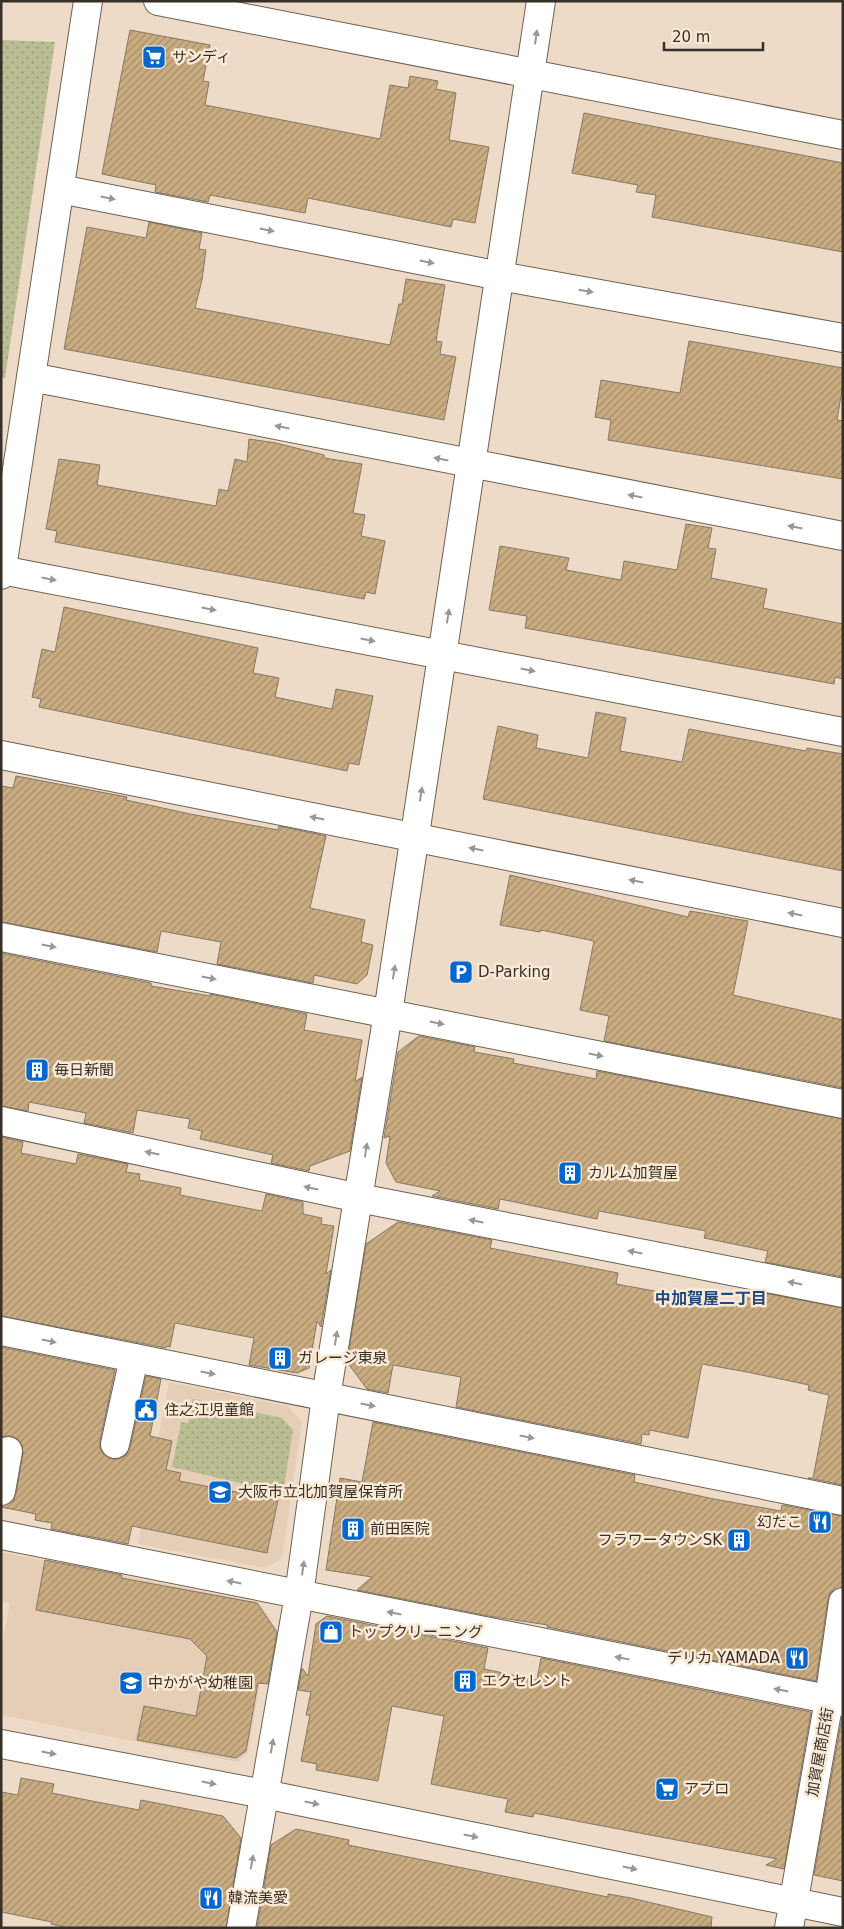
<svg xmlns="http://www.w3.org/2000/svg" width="844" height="1929" font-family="'DejaVu Sans','Noto Sans JP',sans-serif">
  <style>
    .built { fill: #e5ceb5 }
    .park { fill: url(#park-dots) }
    .building { fill: url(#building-hatch); stroke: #857865 }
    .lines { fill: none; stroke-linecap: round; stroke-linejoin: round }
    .minor-casing { stroke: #706150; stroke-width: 30 }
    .minor { stroke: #fff; stroke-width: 28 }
    .oneway { fill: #9b9894 }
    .labels { text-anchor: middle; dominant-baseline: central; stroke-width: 5; stroke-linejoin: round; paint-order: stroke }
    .poi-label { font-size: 15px; fill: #373029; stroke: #fae9d5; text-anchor: start }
    .street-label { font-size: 15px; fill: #373029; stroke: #fae9d5 }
    .neighbourhood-label { font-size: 16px; font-weight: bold; fill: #20497d; stroke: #fae9d5 }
  </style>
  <defs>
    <pattern id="park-dots" width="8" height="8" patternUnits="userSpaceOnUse" patternTransform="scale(1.25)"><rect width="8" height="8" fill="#b9bd91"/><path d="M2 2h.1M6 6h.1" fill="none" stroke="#979a76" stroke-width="1.8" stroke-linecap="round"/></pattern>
    <pattern id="building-hatch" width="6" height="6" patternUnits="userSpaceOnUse" patternTransform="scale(1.25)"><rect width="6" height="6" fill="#caac81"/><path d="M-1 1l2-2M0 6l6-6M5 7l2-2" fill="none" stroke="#a58c6a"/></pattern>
  </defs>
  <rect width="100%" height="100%" fill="#eddbc8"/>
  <g class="built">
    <path d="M169 1382 288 1406 302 1422 282 1558 265 1568 138 1544Z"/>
    <path d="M1 1552 259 1602 271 1620 248 1753 237 1762 1 1715V1651L10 1603 1 1601Z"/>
  </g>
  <g class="park">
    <path d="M1 40 55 42 5 378H1Z"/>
    <path d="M193 1399 282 1418 293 1430 283 1493 172 1467 181 1422 188 1423Z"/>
  </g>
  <g class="building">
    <path d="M130 30 210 45 203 81 209 82 205 105 380 139 390 85 408 88 410 76 438 81 436 89 456 93 449 140 489 147 475 223 453 219 451 227 308 198 305 213 210 195 208 202 155 192 156 185 102 174Z"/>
    <path d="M584 113 843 163V252L652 217 656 195 636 192 638 185 572 173Z"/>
    <path d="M149 222 202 233 199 249 206 250 202 280 195 308 390 345 399 304H402L406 279 445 285 436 341 442 342 440 354 456 357 444 420 64 349 87 227 146 238Z"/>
    <path d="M689 341 843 368V384L837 420 843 421V479L608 440 611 420 595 417 601 380 680 393Z"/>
    <path d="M249 439 276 443 324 455V458L362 464 353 513 365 515 361 536 385 541 375 594 366 592 364 599 55 542 57 531 46 529 59 459 100 465 97 485 216 506 219 489 228 491 235 459 247 462Z"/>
    <path d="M686 524 712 528 708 548 716 549 711 578 767 589 763 608 843 624V679L835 677 834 684 525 628 527 616 489 610 500 546 569 558 566 570 621 580 624 561 677 570Z"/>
    <path d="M64 607 258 648 253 673 279 678 275 697 332 709 336 689 373 696 359 765 349 763 347 771 39 707 41 699 32 697 42 649 55 652Z"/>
    <path d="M596 712 626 718 620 751 682 762 689 729 806 751 807 748 843 754V871L483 799 498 726 538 735 536 748 588 758Z"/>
    <path d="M16 776 127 797 126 800 190 814 278 830 279 826 326 836 310 908 365 920 361 942 373 945 367 975 357 984 314 975 313 983 217 964 221 942 161 931 157 952 1 922V786L13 788Z"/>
    <path d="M510 875 688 917 690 911 748 921 733 995 843 1020V1088L604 1041 609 1016 580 1010 594 941 541 930 540 932 500 925Z"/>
    <path d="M1 953 151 983V986L210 996V994L307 1014 304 1030 362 1040 355 1082 362 1077 350 1151 310 1166 309 1171 271 1163 273 1155 200 1139 202 1131 188 1128 190 1119 137 1110 133 1133 84 1123 86 1113 29 1102 28 1111 1 1106Z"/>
    <path d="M419 1036 475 1047 474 1052 514 1059 513 1063 596 1079 597 1071 843 1119V1277L765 1262 768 1251 704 1238 706 1231 599 1211 597 1219 500 1199 498 1209 432 1196 440 1191 396 1182 386 1163 390 1136 384 1138 398 1052Z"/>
    <path d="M1 1137 23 1142 21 1153 76 1164 78 1154 128 1164 126 1172 140 1174 139 1180 181 1188 180 1195 262 1211 266 1194 303 1202V1214L322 1218 321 1224 334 1226 326 1274 331 1270 321 1327 317 1321 309 1368 297 1373 249 1365 254 1338 175 1323 170 1347 167 1346 166 1348 1 1316Z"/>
    <path d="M398 1222 492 1240 490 1248 618 1273 616 1284 742 1307 743 1297 758 1300 759 1292 843 1308V1485L808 1478H813L829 1395 808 1390 809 1385 747 1372 702 1364 688 1438 650 1430 649 1435 642 1434 641 1444 456 1407 461 1377 393 1365 388 1393 367 1389 347 1362 366 1244Z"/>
    <path d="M1 1347 115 1370 100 1441V1448L104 1455 112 1459H119L126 1455 130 1448 146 1376 161 1379 150 1436 172 1441 166 1470 181 1473 179 1481 278 1500 267 1553 132 1526 128 1544 51 1529 52 1523 35 1520 36 1514 1 1507 13 1501 16 1494 23 1453 22 1445 18 1439 10 1436 1 1437Z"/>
    <path d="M373 1422 635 1475 634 1482 714 1499 781 1511 782 1505 843 1516V1587L831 1592 828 1599 816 1681 547 1627 548 1625 494 1617 357 1590 372 1577 326 1570 340 1478 362 1482Z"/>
    <path d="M45 1560 122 1575 121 1578 257 1603 277 1632 268 1684 258 1683 246 1751 236 1758 137 1740 144 1706 196 1716 207 1656 190 1639 36 1610Z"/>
    <path d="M327 1616 488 1648 484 1669 537 1680 541 1658 811 1712 784 1869 766 1865 777 1859 534 1813 533 1817 505 1812 508 1799 431 1784 444 1716 392 1706 378 1781 316 1770 317 1764 301 1761 310 1715H306L311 1692 298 1690 302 1668 308 1676 316 1624Z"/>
    <path d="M842 1717H843V1881L814 1875Z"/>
    <path d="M21 1778 54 1784 52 1793 92 1801 139 1810 141 1800 223 1816 241 1838 226 1928H69L51 1924 52 1922 1 1912V1792L18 1795Z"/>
    <path d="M296 1829 349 1840 348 1845 608 1897V1894L631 1898 712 1917 711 1928H257L271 1845Z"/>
  </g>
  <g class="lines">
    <g class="minor-casing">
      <g id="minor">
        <path d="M158 1 843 135"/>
        <path d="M60 189 500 276 843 338"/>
        <path d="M31 377 843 536"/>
        <path d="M1 570 843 732"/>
        <path d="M1 575 88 1"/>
        <path d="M1 755 843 923"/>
        <path d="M1 937 843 1104"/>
        <path d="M1 1121 359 1198 843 1293"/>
        <path d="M1 1331 843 1501"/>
        <path d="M115 1444 134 1358"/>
        <path d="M1 1491 8 1451"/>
        <path d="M1 1535 843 1702"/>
        <path d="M1 1744 264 1794 843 1912"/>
        <path d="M241 1928 299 1595 326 1397 388 1013 541 1"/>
        <path d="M789 1928 829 1700 843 1602"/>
      </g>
    </g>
    <use href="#minor" class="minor"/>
  </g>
  <defs><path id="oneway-solid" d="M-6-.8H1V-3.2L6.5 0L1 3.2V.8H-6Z" transform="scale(1.25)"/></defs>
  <g class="oneway">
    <use href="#oneway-solid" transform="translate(536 37) rotate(-82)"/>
    <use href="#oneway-solid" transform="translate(108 198) rotate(11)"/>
    <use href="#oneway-solid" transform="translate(267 230) rotate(11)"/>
    <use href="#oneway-solid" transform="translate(427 262) rotate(11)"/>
    <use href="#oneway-solid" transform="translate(586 291) rotate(10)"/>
    <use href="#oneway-solid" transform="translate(282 427) rotate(-169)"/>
    <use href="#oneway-solid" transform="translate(441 459) rotate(-169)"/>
    <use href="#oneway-solid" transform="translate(635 496) rotate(-169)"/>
    <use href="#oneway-solid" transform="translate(795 527) rotate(-169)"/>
    <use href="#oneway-solid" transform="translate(49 579) rotate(11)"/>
    <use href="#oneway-solid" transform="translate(209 609) rotate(11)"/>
    <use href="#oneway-solid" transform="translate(448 616) rotate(-81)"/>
    <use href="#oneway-solid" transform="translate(368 640) rotate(11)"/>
    <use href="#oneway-solid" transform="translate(528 670) rotate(11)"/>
    <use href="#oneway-solid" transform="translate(421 794) rotate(-81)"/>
    <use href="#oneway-solid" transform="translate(317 818) rotate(-169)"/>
    <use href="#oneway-solid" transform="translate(476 849) rotate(-169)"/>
    <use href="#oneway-solid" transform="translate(636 881) rotate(-169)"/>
    <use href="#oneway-solid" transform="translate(795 914) rotate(-169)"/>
    <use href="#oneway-solid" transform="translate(49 946) rotate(11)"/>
    <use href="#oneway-solid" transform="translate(394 972) rotate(-81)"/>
    <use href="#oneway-solid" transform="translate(209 978) rotate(11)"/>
    <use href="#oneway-solid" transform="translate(437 1023) rotate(11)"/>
    <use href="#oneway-solid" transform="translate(596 1055) rotate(11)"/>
    <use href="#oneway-solid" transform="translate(366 1150) rotate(-81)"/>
    <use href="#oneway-solid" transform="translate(152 1153) rotate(-168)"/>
    <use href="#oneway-solid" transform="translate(311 1188) rotate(-168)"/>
    <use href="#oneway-solid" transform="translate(476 1221) rotate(-169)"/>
    <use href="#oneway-solid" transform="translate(635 1252) rotate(-169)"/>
    <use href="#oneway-solid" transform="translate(795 1283) rotate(-169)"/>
    <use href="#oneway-solid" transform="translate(336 1338) rotate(-81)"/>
    <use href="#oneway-solid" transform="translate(49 1341) rotate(12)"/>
    <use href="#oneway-solid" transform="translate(208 1373) rotate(11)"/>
    <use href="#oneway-solid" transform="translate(368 1405) rotate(11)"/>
    <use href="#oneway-solid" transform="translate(527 1437) rotate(11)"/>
    <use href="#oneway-solid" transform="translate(303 1568) rotate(-82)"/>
    <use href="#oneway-solid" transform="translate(234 1582) rotate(-169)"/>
    <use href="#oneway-solid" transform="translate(394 1613) rotate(-169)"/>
    <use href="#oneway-solid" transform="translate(622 1658) rotate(-169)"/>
    <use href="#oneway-solid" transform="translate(781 1690) rotate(-169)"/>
    <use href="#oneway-solid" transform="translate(272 1746) rotate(-80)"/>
    <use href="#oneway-solid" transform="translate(49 1753) rotate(11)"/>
    <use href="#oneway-solid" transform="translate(209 1783) rotate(11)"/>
    <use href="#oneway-solid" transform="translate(312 1803) rotate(12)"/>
    <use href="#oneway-solid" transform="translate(471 1836) rotate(12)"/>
    <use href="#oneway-solid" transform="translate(252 1862) rotate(-80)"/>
    <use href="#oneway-solid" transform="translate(630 1868) rotate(12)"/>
  </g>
  <defs>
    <g id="supermarket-square" transform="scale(1.25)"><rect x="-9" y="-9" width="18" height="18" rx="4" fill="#0267cf" stroke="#fae9d5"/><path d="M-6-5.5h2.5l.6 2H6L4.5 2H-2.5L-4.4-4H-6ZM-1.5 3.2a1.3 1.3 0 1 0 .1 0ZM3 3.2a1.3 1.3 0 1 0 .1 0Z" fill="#fff"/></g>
    <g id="parking-square" transform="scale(1.25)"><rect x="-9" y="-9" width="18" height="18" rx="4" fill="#0267cf" stroke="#fae9d5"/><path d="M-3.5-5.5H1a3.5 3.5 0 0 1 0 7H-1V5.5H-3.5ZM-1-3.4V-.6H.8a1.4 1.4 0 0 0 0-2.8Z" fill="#fff"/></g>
    <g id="building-square" transform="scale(1.25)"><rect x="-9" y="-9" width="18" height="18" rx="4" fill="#0267cf" stroke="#fae9d5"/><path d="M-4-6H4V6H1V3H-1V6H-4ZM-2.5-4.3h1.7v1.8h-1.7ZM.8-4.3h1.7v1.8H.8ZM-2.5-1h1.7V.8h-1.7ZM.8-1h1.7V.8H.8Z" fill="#fff"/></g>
    <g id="civic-square" transform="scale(1.25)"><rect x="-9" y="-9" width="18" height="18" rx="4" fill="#0267cf" stroke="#fae9d5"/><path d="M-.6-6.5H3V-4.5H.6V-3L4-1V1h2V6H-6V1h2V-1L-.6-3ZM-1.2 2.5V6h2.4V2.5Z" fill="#fff"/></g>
    <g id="school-square" transform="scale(1.25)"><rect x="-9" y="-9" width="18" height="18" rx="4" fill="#0267cf" stroke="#fae9d5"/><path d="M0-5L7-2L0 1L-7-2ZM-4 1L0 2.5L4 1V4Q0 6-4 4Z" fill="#fff"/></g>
    <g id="restaurant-square" transform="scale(1.25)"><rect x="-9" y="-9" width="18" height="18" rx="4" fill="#0267cf" stroke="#fae9d5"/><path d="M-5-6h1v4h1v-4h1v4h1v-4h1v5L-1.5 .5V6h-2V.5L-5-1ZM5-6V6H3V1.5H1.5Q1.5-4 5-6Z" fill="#fff"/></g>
    <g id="shop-square" transform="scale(1.25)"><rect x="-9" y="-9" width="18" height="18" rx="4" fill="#0267cf" stroke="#fae9d5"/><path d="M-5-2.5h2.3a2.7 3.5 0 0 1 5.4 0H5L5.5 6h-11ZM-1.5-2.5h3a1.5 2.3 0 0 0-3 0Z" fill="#fff"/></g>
  </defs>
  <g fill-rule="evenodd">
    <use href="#supermarket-square" x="154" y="57"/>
    <use href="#parking-square" x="461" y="972"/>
    <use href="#building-square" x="37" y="1070"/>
    <use href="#building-square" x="570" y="1173"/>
    <use href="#building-square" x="280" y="1358"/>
    <use href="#civic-square" x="146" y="1410"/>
    <use href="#school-square" x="220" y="1492"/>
    <use href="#restaurant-square" x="820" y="1522"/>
    <use href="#building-square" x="353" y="1529"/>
    <use href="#building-square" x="739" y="1540"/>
    <use href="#shop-square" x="331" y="1632"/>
    <use href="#restaurant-square" x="797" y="1658"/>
    <use href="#building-square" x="465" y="1681"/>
    <use href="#school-square" x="131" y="1683"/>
    <use href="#supermarket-square" x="667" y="1789"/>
    <use href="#restaurant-square" x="211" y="1898"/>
  </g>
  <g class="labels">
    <g class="poi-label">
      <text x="172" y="57">サンディ</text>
      <text x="478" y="972">D-Parking</text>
      <text x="54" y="1070">毎日新聞</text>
      <text x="588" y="1173">カルム加賀屋</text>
      <text x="298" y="1358">ガレージ東泉</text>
      <text x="164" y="1410">住之江児童館</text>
      <text x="238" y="1492">大阪市立北加賀屋保育所</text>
      <text x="802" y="1522" text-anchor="end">幻だこ</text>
      <text x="370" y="1529">前田医院</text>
      <text x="722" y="1540" text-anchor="end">フラワータウンSK</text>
      <text x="348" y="1632">トップクリーニング</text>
      <text x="780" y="1658" text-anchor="end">デリカ YAMADA</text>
      <text x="482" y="1681">エクセレント</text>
      <text x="148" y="1683">中かがや幼稚園</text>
      <text x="684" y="1789">アプロ</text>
      <text x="228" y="1898">韓流美愛</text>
    </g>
    <g class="street-label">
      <text transform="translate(820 1752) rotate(-80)">加賀屋商店街</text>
    </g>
    <g class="neighbourhood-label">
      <text x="711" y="1298">中加賀屋二丁目</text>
    </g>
  </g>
  <rect width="844" height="1929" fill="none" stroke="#373029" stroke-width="5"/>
  <path d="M664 42v8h99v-8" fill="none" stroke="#373029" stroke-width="2.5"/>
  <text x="672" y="42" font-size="15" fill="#373029" stroke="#fae9d5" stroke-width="4" paint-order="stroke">20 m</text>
</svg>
